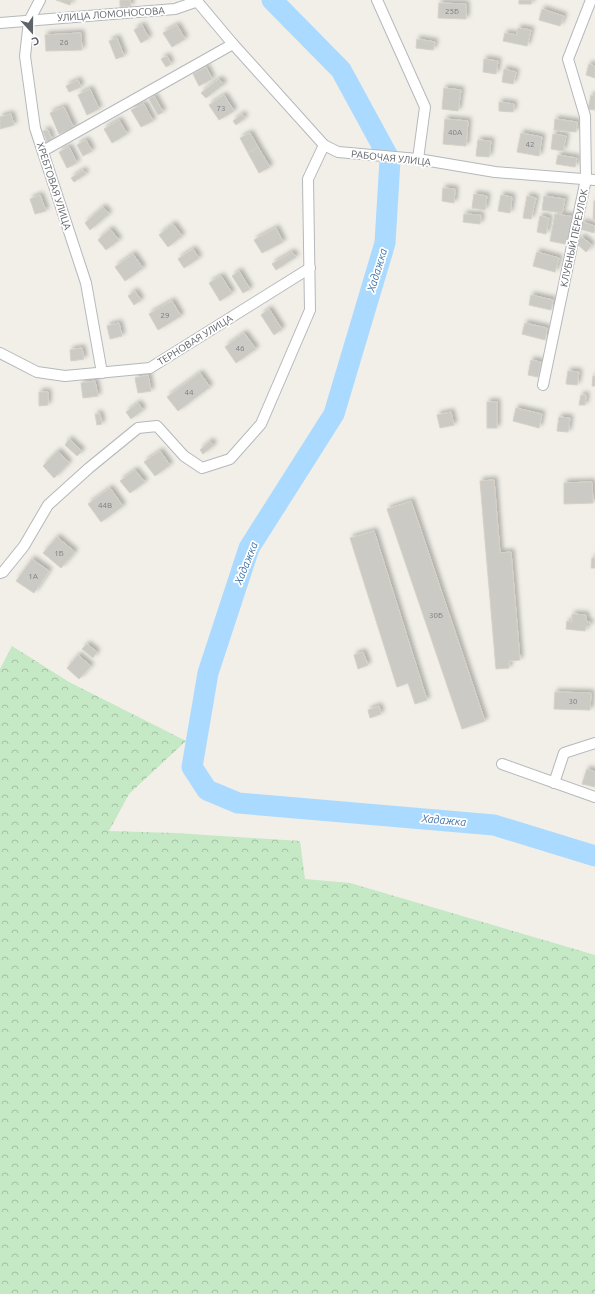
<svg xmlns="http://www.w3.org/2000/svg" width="595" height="1294" font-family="Ubuntu,sans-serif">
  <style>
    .forest { fill: url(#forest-crowns) }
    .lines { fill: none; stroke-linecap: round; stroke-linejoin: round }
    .river { stroke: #aadaff; stroke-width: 21 }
    .building { fill: #cccac5; stroke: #d6d1c6; filter: url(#shadow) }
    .minor-casing { stroke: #b5b8bc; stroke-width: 12 }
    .minor { stroke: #fff; stroke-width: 10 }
    .labels { text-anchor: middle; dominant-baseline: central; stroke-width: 3.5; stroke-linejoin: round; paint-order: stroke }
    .number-label { font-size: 8px; fill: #7a7d7f }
    .street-label { font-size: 10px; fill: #5f6368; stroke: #fff }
    .water-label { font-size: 11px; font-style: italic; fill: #4174aa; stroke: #fff }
  </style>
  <defs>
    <pattern id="forest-crowns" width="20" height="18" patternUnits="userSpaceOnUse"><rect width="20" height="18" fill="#c5e8c5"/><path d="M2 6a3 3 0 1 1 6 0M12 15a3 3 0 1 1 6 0" fill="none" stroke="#a3c0a4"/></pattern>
    <filter id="shadow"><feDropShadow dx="3" dy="-3" stdDeviation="2" flood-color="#0004"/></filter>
  </defs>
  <rect width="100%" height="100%" fill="#f1efe8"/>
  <path class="forest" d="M12 646 69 682 186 741 129 794 109 831 175 833 300 841 305 879 350 883 595 955V1294H0V669Z"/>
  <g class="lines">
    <path class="river" d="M272 0 341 70 390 160 385 243 334 414 249 548 208 673 192 767 207 790 238 803 494 825 595 856"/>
  </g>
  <g class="building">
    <path d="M56 0H72L70 5Z"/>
    <path d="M120 0H130L131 6 120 7Z"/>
    <path d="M519 0H532L531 4H519Z"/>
    <path d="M439 3 466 4V19L438 18Z"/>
    <path d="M542 9 564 16 560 26 539 20Z"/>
    <path d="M142 25 149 38 141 43 134 30Z"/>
    <path d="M177 25 185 39 172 47 163 33Z"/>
    <path d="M518 28 531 30 527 46 503 41 505 33 517 35Z"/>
    <path d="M81 33 82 50 46 51 45 35Z"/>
    <path d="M117 38 124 56 116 59 109 41Z"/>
    <path d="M417 39 435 42 433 50 416 48Z"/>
    <path d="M167 56 171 64 166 67 161 59Z"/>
    <path d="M484 59 498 61 496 74 483 72Z"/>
    <path d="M589 64 595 66V78L586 75Z"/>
    <path d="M206 67 212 79 199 86 193 74Z"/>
    <path d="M504 69 516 72 513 84 502 82Z"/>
    <path d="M219 79 224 84 206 98 201 93Z"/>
    <path d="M78 80 81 87 69 92 66 86Z"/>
    <path d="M444 88 461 90 458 111 442 109Z"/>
    <path d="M90 89 99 109 87 115 78 95Z"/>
    <path d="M224 95 234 111 219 120 209 105Z"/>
    <path d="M591 95 595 96V110L588 109Z"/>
    <path d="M154 96 163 112 158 115 149 99Z"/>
    <path d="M499 102 514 104 513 112 499 111Z"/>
    <path d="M144 104 153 121 141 127 131 110Z"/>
    <path d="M64 107 74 128 59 134 50 113Z"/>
    <path d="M11 114 14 125 0 129V117Z"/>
    <path d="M242 114 245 118 236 125 233 121Z"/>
    <path d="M445 119 468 121 466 146 443 144Z"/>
    <path d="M555 119 577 122 576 132 554 130Z"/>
    <path d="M119 120 127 134 112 143 104 129Z"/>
    <path d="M48 130 52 140 47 142 43 131Z"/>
    <path d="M250 133 258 147 248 153 240 138Z"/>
    <path d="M521 133 542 137 539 156 517 152Z"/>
    <path d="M553 134 566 136 563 151 551 149Z"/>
    <path d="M86 140 92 151 83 156 77 145Z"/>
    <path d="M478 140 491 141 489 157 476 156Z"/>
    <path d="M69 147 77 163 67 168 59 152Z"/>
    <path d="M258 147 270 167 259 173 248 153Z"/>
    <path d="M558 155 577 158 575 167 556 164Z"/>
    <path d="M83 170 86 174 74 182 71 178Z"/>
    <path d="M443 188 455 189 454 203 442 201Z"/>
    <path d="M474 194 487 196 485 210 472 208Z"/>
    <path d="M40 195 46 211 35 214 30 199Z"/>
    <path d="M501 195 512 197 510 213 498 211Z"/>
    <path d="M527 196 536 198 531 219 523 218Z"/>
    <path d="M544 196 565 199 562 213 542 210Z"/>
    <path d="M594 201H595V220H593Z"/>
    <path d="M103 207 109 214 90 230 85 223Z"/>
    <path d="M464 214 481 215 480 224 463 222Z"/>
    <path d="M555 214 575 217 570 245 550 241Z"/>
    <path d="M540 216 549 218 546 234 537 232Z"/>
    <path d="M582 222 595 226 594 233 580 229Z"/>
    <path d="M173 224 182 236 168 247 159 235Z"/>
    <path d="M276 228 283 242 262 253 254 240Z"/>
    <path d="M110 229 119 240 106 250 98 240Z"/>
    <path d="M582 237 592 245 586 252 576 243Z"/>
    <path d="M193 249 199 258 184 268 178 259Z"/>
    <path d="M292 252 296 257 276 270 272 264Z"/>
    <path d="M537 252 559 258 555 272 533 266Z"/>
    <path d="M133 254 143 268 125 281 115 267Z"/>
    <path d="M239 271 250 289 243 293 232 276Z"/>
    <path d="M221 276 232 293 220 301 209 283Z"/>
    <path d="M135 291 141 300 134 305 128 296Z"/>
    <path d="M531 295 553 300 551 310 529 305Z"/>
    <path d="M172 301 181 316 158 330 149 314Z"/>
    <path d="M269 309 282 329 274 335 261 315Z"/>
    <path d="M119 323 122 336 110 339 107 326Z"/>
    <path d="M525 323 547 328 545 340 522 334Z"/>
    <path d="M244 333 256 349 236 363 225 347Z"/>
    <path d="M82 348 84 359 71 361 70 350Z"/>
    <path d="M531 360 541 362 538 377 528 375Z"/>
    <path d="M568 371 579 372 577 385 566 384Z"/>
    <path d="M200 373 210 387 178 411 167 397Z"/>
    <path d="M148 375 151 391 138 393 135 378Z"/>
    <path d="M593 376H595V386H592Z"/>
    <path d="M95 381 98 396 83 398 81 383Z"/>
    <path d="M39 392H48V405L39 406Z"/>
    <path d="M581 395H586L585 405H579Z"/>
    <rect x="487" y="402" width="10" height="26"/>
    <path d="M138 403 143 410 131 419 126 412Z"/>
    <path d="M516 408 542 414 539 428 513 421Z"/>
    <path d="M451 412 454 425 440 428 437 415Z"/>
    <path d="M95 414H100L102 424 97 425Z"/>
    <path d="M559 417 570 418 568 432 557 431Z"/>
    <path d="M69 439 82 451 77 456 65 445Z"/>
    <path d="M210 441 214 445 203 454 200 450Z"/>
    <path d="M58 451 69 463 54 478 43 466Z"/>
    <path d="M160 451 170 465 155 476 144 462Z"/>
    <path d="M135 470 145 482 130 493 120 481Z"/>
    <path d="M494 480 500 553 511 552 520 660 509 661V668L496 669 480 481Z"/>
    <path d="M592 482 593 503 564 504V483Z"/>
    <path d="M110 488 123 506 101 522 88 504Z"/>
    <path d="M411 501 485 721 462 729 387 509Z"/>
    <path d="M374 531 427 700 415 704 408 683 397 687 350 538Z"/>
    <path d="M57 537 75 552 61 568 43 553Z"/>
    <path d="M592 558H595V568H591Z"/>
    <path d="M32 559 49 571 34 593 16 581Z"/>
    <path d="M572 614 586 615V621L590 622V626H586L585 631 566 629 567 621 572 622Z"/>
    <path d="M87 644 97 652 93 658 82 649Z"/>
    <path d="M363 652 368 665 358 669 354 655Z"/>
    <path d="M78 655 91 666 79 679 67 668Z"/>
    <path d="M555 692 591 693 590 710 554 709Z"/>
    <path d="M379 706 381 714 370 718 368 710Z"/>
    <path d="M587 769 595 772V787L582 784Z"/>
  </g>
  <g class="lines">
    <g class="minor-casing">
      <g id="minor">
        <path d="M40 0 29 21 25 56 35 128 86 283 102 373"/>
        <path d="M196 0 233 44 324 145 338 152 418 159 495 172 595 180"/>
        <path d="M377 0 425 107 418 159"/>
        <path d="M0 23 175 9 198 1"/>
        <path d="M43 151 233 44"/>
        <path d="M0 353 37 372 65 376 150 368 310 268"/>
        <path d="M543 385 586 179 585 116 568 59 591 0"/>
        <path d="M0 573 3 572 24 546 48 505 89 468 138 428 157 426 184 456 202 468 230 459 261 424 310 310 308 179 324 145"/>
        <path d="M502 764 595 797"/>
        <path d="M554 783 564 753 595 743"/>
      </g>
    </g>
    <use href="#minor" class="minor"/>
  </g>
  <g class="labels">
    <g class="number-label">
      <text x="452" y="11">25Б</text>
      <text x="64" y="42">26</text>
      <text x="221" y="108">73</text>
      <text x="455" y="132">40А</text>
      <text x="530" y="144">42</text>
      <text x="165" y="315">29</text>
      <text x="240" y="348">46</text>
      <text x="189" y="392">44</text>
      <text x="105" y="505">44В</text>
      <text x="59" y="553">1Б</text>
      <text x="33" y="576">1А</text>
      <text x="436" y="615">30Б</text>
      <text x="573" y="701">30</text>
    </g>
    <g class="street-label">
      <text transform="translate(111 14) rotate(-4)">УЛИЦА ЛОМОНОСОВА</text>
      <text transform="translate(391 158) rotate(6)">РАБОЧАЯ УЛИЦА</text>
      <text transform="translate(54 186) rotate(72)">ХРЕБТОВАЯ УЛИЦА</text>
      <text transform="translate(574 238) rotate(-78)">КЛУБНЫЙ ПЕРЕУЛОК</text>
      <text transform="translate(195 340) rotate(-32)">ТЕРНОВАЯ УЛИЦА</text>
    </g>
    <g class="water-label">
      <text transform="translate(377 270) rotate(-73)">Хадажка</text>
      <text transform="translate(246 563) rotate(-68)">Хадажка</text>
      <text transform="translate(444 820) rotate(5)">Хадажка</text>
    </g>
  </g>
  <g transform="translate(32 32) rotate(159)" stroke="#ffffff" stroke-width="3" paint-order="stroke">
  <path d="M0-3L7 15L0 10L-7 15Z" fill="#5f6368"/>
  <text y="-6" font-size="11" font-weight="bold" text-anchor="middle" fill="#5f6368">С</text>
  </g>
</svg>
